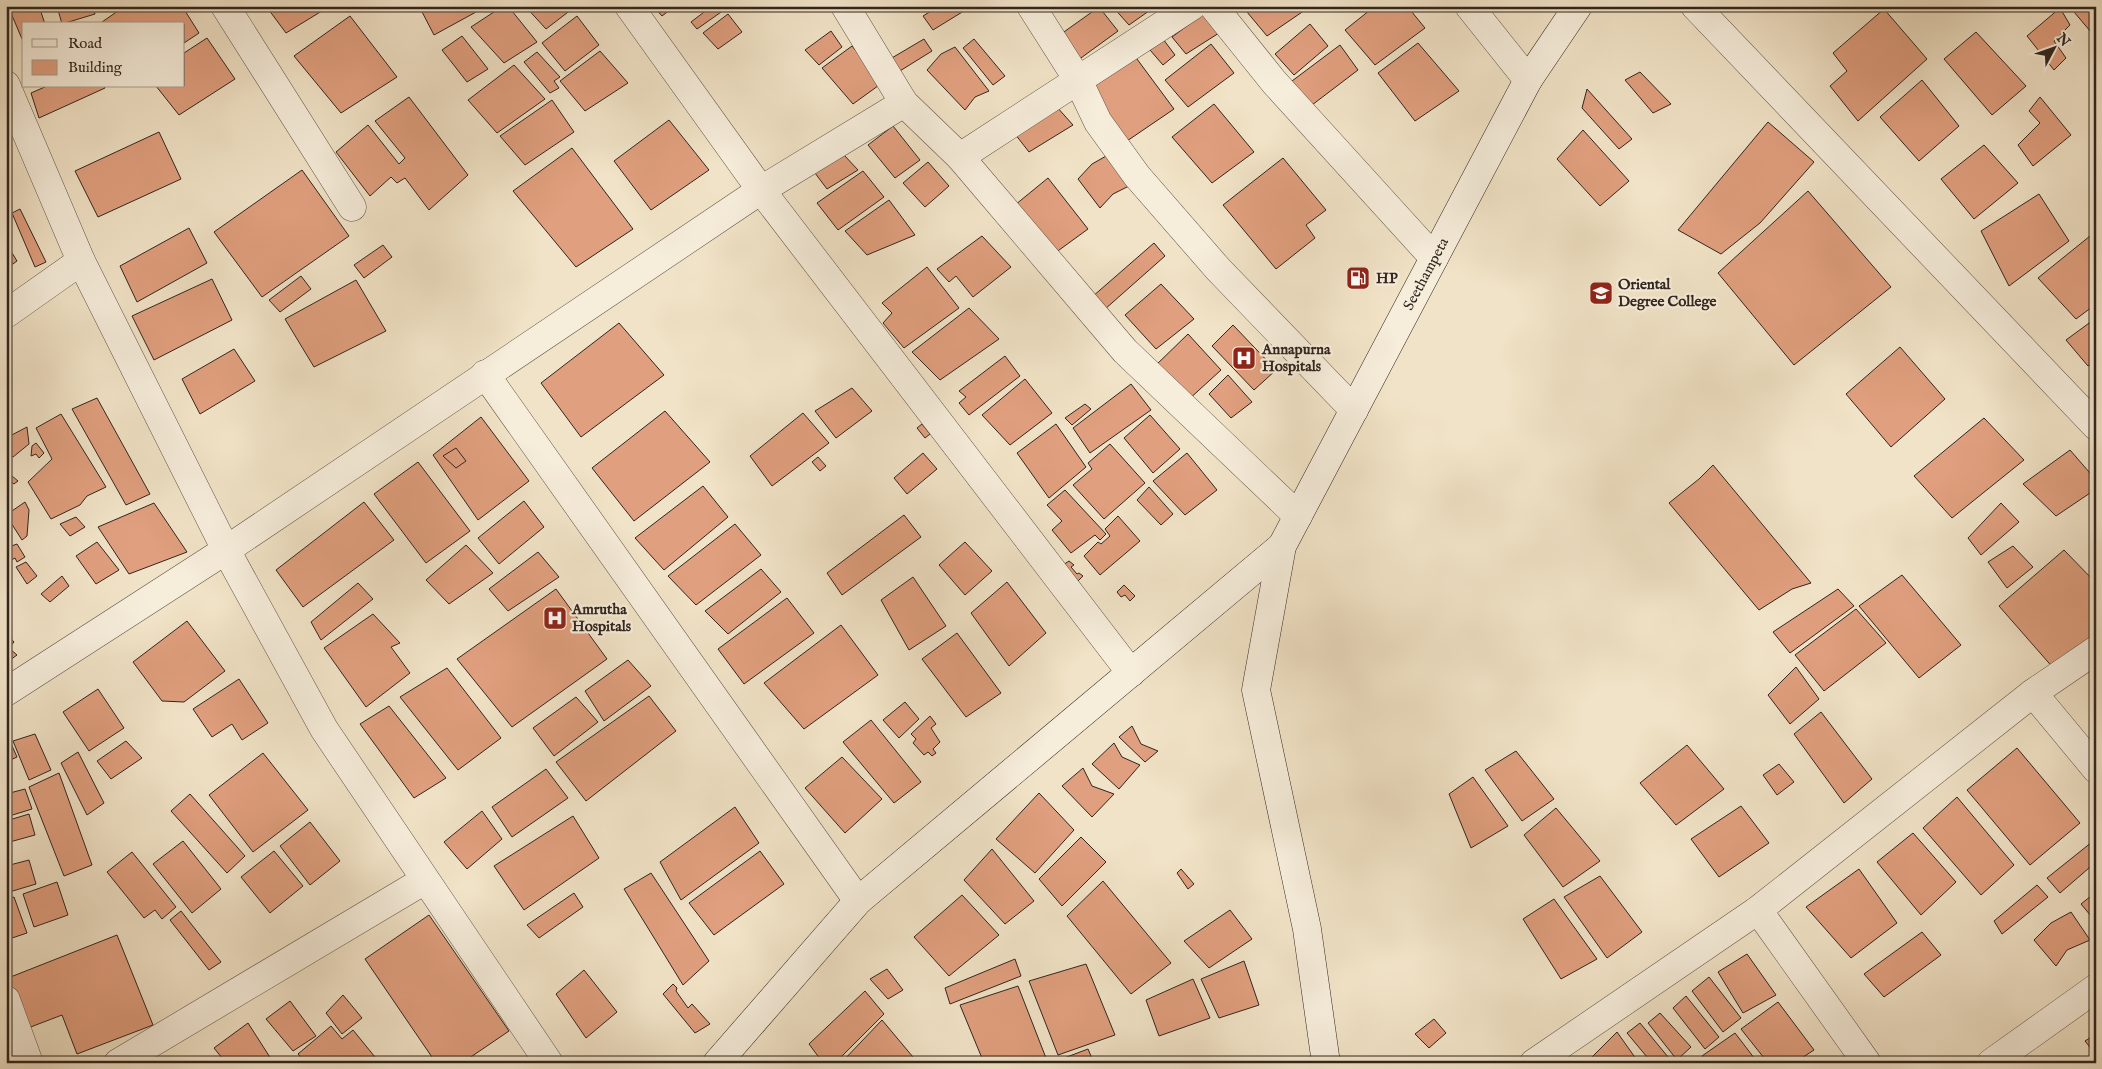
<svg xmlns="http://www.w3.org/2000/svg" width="2102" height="1069" font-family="'IM FELL English',serif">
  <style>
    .building { fill: #e09f7e; stroke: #31251f }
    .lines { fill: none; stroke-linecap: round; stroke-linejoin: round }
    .street-casing { stroke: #615449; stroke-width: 29 }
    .secondary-casing { stroke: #31251f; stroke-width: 29 }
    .street { stroke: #f6eddb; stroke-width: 28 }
    .secondary { stroke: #f6eddb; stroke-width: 28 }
    .labels { text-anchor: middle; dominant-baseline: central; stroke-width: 4.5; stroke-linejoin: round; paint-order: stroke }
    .street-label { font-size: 15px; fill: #31251f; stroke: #f6eddb }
    .poi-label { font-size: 15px; font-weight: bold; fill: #31251f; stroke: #f6eddb; text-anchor: start }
  </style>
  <rect width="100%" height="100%" fill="#f1e3c7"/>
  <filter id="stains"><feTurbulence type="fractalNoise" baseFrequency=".004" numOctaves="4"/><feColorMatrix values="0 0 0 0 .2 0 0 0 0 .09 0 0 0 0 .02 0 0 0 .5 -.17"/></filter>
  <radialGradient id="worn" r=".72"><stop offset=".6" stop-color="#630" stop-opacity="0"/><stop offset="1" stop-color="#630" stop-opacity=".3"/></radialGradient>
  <g class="building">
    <path d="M8 6H39L45 24H24V39H22Z"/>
    <path d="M57 6H93L95 14 62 24Z"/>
    <path d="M125 6H182L199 33 184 43V24H103L102 22Z"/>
    <path d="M266 6H330L286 33Z"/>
    <path d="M419 6H487L434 35Z"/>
    <path d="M503 6H508L537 42 504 63 471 27Z"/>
    <path d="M525 6H576L546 29Z"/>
    <path d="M653 6H675L662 16Z"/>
    <path d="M712 6H720L724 10 697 29 691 22Z"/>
    <path d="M939 6H972L933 30 923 16Z"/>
    <path d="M1112 6H1156L1129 25Z"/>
    <path d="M1242 6H1311L1267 36Z"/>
    <path d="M1375 6H1407L1425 28 1375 65 1345 30Z"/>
    <path d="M2069 6H2096V38Z"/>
    <path d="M1099 7 1118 31 1074 63 1054 39Z"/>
    <path d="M2060 8 2070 25 2054 41 2066 58 2054 70 2027 36Z"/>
    <path d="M1884 9 1927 59 1858 121 1830 86 1847 71 1833 53Z"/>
    <path d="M728 14 742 32 718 49 703 33Z"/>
    <path d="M1203 14 1219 33 1186 54 1172 37Z"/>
    <path d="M350 16 397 77 341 113 294 56Z"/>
    <path d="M577 16 599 45 565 71 542 43Z"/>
    <path d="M1310 24 1328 46 1294 75 1275 54Z"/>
    <path d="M831 31 842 47 819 65 805 50Z"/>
    <path d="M1976 32 2026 86 1992 115 1944 59Z"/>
    <path d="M462 36 488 69 467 82 442 50Z"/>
    <path d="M207 38 235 79 179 115 156 86H184V53Z"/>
    <path d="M924 39 932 51 895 74 885 62Z"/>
    <path d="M974 39 1005 76 993 85 963 48Z"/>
    <path d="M1163 39 1175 55 1163 65 1150 50Z"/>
    <path d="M1418 43 1459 91 1415 121 1378 73Z"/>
    <path d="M1211 44 1234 73 1188 107 1165 80Z"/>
    <path d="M1340 45 1358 70 1312 105 1292 81Z"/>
    <path d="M852 46 882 83 853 104 822 68Z"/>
    <path d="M955 47 989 91 975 97 965 110 927 70 941 54Z"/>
    <path d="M600 51 628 83 585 111 560 81Z"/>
    <path d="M537 52 560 77 554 81 559 88 550 93 524 62Z"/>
    <path d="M1134 55 1174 109 1124 143 1085 90Z"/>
    <path d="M514 65 545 99 497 133 468 100Z"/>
    <path d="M1640 72 1671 104 1653 113 1625 80Z"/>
    <path d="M1922 80 1959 126 1919 161 1880 117Z"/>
    <path d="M47 86H104L105 88 39 118 31 93Z"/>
    <path d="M1587 89 1632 139 1619 149 1582 108Z"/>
    <path d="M409 97 468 175 429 210 405 178 397 183 391 177 370 196 336 152 368 125 399 164 405 158 375 121Z"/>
    <path d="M2040 97 2071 135 2033 166 2018 145 2040 123 2029 111Z"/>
    <path d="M552 100 574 132 525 165 500 136Z"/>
    <path d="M1214 104 1254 152 1212 183 1172 137Z"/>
    <path d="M1056 106 1073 125 1029 152 1015 134Z"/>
    <path d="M669 120 709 170 651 210 614 161Z"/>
    <path d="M1768 122 1814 162 1760 223 1721 254 1678 230Z"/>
    <path d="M893 126 920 160 895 178 868 145Z"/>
    <path d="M1583 130 1629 181 1600 206 1557 159Z"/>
    <path d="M159 132 181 179 98 217 75 171Z"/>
    <path d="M1984 145 2018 183 1974 219 1941 179Z"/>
    <path d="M572 148 633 229 576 267 513 191Z"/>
    <path d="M1115 151 1137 182 1113 194 1100 208 1078 179 1092 164Z"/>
    <path d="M844 155 858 170 827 189 815 173Z"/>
    <path d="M1283 158 1326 210 1306 225 1315 238 1276 269 1223 205Z"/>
    <path d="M928 162 949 186 925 207 903 183Z"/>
    <path d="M302 170 349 236 262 297 214 232Z"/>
    <path d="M863 171 884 197 838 230 817 203Z"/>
    <path d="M1048 178 1088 229 1055 253 1015 205Z"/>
    <path d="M1808 191 1891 287 1794 365 1718 273Z"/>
    <path d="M2039 194 2069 241 2009 286 1981 231Z"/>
    <path d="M889 200 915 235 867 255 845 231Z"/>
    <path d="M20 209 46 262 35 267 12 213Z"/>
    <path d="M189 228 207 263 137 302 120 266Z"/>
    <path d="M2095 232 2096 304 2076 319 2038 278Z"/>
    <path d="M982 236 1011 267 973 297 956 276 949 282 937 269Z"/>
    <path d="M6 243 17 261 6 269Z"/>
    <path d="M1154 243 1165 256 1104 310 1092 297Z"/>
    <path d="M383 245 392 257 364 278 354 265Z"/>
    <path d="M927 267 959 308 904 348 883 323 892 313 882 303Z"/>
    <path d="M301 276 311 289 280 312 269 300Z"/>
    <path d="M212 279 232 320 154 360 132 316Z"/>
    <path d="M356 280 386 331 314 367 285 319Z"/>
    <path d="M1161 284 1194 319 1156 349 1125 315Z"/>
    <path d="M969 308 999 339 940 380 912 352Z"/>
    <path d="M2096 318V361L2088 366 2066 340Z"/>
    <path d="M619 323 664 375 581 437 541 383Z"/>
    <path d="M1233 325 1276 370 1254 390 1212 346Z"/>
    <path d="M1188 334 1221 370 1187 401 1154 367Z"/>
    <path d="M1900 347 1945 399 1891 447 1846 394Z"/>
    <path d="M234 349 255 381 200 414 182 379Z"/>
    <path d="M1005 356 1020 376 969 415 959 403 966 397 959 391Z"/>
    <path d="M1228 375 1252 402 1231 418 1209 394Z"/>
    <path d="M1025 379 1052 413 1010 445 982 415Z"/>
    <path d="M1131 384 1151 410 1090 453 1073 428Z"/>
    <path d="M852 388 872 411 836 438 815 411Z"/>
    <path d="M97 398 150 494 126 505 72 409Z"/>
    <path d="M1085 404 1091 409 1072 425 1065 418Z"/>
    <path d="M665 411 710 462 634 521 592 468Z"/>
    <path d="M803 413 829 443 772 486 750 456Z"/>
    <path d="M61 414 106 487 87 496 80 505 51 519 28 482 52 459 36 428Z"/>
    <path d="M1150 415 1180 449 1153 473 1124 438Z"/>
    <path d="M481 417 529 481 478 520 433 455Z"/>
    <path d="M1984 418 2024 460 1952 518 1914 476Z"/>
    <path d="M922 424 930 434 925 438 917 428Z"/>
    <path d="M1056 424 1086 467 1049 498 1017 453Z"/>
    <path d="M27 427 29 444 13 457 6 450V438Z"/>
    <path d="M36 443 44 453 39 458 36 454 31 456 32 446Z"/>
    <path d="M1110 444 1145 483 1104 519 1073 485 1092 469 1088 463Z"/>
    <path d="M456 448 466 461 456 468 443 456Z"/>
    <path d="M2070 450 2096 480V489L2056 516 2023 484Z"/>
    <path d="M923 453 937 469 907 494 894 478Z"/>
    <path d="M1187 453 1217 490 1185 515 1153 481Z"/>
    <path d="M818 457 826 466 820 471 812 462Z"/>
    <path d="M418 462 470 531 426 563 374 494Z"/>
    <path d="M1713 465 1811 583 1792 589 1759 610 1669 503 1699 479Z"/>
    <path d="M6 471 18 481 14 484 10 481 7 484 10 488 7 490 6 489Z"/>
    <path d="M703 486 728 517 664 570 635 538Z"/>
    <path d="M1149 487 1173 514 1161 525 1137 500Z"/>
    <path d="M1065 490 1106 534 1100 540 1095 535 1071 553 1052 530 1062 521 1047 505Z"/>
    <path d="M524 501 544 527 499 564 478 538Z"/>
    <path d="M25 502 29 510 27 536 22 540 6 515Z"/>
    <path d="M364 502 394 540 303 607 276 570Z"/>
    <path d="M154 503 187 552 129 574 98 527Z"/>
    <path d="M2001 503 2019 522 1981 555 1968 538Z"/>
    <path d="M904 515 921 537 842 595 827 573Z"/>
    <path d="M1118 516 1140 541 1100 575 1084 556 1098 542 1101 544 1110 536 1105 529Z"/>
    <path d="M76 517 85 527 70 536 60 524Z"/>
    <path d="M735 524 761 555 696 605 668 576Z"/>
    <path d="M97 542 119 570 96 584 76 556Z"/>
    <path d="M965 542 992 571 965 595 939 565Z"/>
    <path d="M17 544 25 557 17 562 15 558 6 563V548Z"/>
    <path d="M466 545 493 573 449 604 426 580Z"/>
    <path d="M2013 546 2033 567 2007 588 1988 562Z"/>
    <path d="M2064 550 2096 583V639L2055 670 1999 606Z"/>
    <path d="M538 552 559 577 508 611 489 589Z"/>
    <path d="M1069 561 1074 565 1071 567 1077 574 1079 573 1083 576 1077 582 1063 565Z"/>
    <path d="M26 562 37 576 27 584 16 567Z"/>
    <path d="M761 569 781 592 728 634 705 611Z"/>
    <path d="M1902 575 1961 645 1919 678 1859 606Z"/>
    <path d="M62 576 69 586 50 602 41 594Z"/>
    <path d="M913 577 946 626 909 650 881 600Z"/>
    <path d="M1007 582 1046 633 1009 666 971 613Z"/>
    <path d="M358 583 373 599 321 640 311 622Z"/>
    <path d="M1124 585 1135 596 1130 601 1125 595 1121 597 1117 592Z"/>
    <path d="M556 589 607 659 512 727 457 659Z"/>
    <path d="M1838 589 1854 606 1790 653 1773 632Z"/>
    <path d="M787 598 814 633 744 684 718 649Z"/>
    <path d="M1856 609 1886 643 1824 691 1795 655Z"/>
    <path d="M373 614 400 643 391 647 410 673 366 707 324 648Z"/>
    <path d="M187 621 225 671 184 702 162 701 133 662Z"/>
    <path d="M841 625 878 675 804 729 764 683Z"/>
    <path d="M6 633 14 642 9 648 17 655 6 663Z"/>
    <path d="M957 633 1001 693 966 717 922 659Z"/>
    <path d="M628 660 651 686 604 721 585 691Z"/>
    <path d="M1796 667 1819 699 1790 724 1768 695Z"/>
    <path d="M447 668 501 738 458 770 400 697Z"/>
    <path d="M239 679 268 723 242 740 232 724 212 737 193 709Z"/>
    <path d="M98 689 124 728 89 751 63 712Z"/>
    <path d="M649 696 676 731 586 801 556 762Z"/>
    <path d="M576 697 598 722 554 756 533 728Z"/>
    <path d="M905 702 919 719 899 738 883 720Z"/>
    <path d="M389 706 446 778 414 798 360 724Z"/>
    <path d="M1821 712 1872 779 1844 803 1794 734Z"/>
    <path d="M930 716 936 724 931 728 940 742 933 749 936 753 932 756 928 752 924 755 913 743 916 739 911 734Z"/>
    <path d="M871 720 921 782 894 803 843 742Z"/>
    <path d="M1132 726 1141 744 1158 751 1145 762 1119 737Z"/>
    <path d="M35 734 51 770 29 780 13 741Z"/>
    <path d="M9 739 17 757 6 762V740Z"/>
    <path d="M126 741 142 758 111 779 97 761Z"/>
    <path d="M1114 743 1122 757 1140 765 1119 789 1092 764Z"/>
    <path d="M1687 745 1724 789 1676 825 1640 783Z"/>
    <path d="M2017 748 2080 823 2030 865 1967 790Z"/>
    <path d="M1516 751 1554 799 1522 821 1485 770Z"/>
    <path d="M78 752 104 803 87 815 61 763Z"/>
    <path d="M263 753 308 810 253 852 209 795Z"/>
    <path d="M842 757 882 799 845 833 805 788Z"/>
    <path d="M1779 764 1794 782 1777 795 1763 775Z"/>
    <path d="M1083 768 1092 786 1114 794 1092 817 1062 786Z"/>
    <path d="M546 769 568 798 512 837 492 807Z"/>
    <path d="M59 773 92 865 64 876 29 787Z"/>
    <path d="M1473 777 1508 826 1471 848 1449 794Z"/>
    <path d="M25 789 32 809 6 817V794Z"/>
    <path d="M1039 793 1074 830 1035 873 996 839Z"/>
    <path d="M190 794 245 856 227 873 171 811Z"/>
    <path d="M1957 797 2014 865 1981 895 1923 828Z"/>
    <path d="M1741 806 1769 843 1719 877 1691 839Z"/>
    <path d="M735 807 759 843 681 900 660 862Z"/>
    <path d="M1556 808 1600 861 1563 887 1524 835Z"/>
    <path d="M482 811 502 839 467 869 444 842Z"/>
    <path d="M29 814 35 835 6 843V821Z"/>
    <path d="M573 816 599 858 524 910 494 866Z"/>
    <path d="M310 822 340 861 310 885 280 846Z"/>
    <path d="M1913 833 1956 882 1921 915 1877 862Z"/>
    <path d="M1081 837 1106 862 1062 906 1039 879Z"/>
    <path d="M183 841 221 889 192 913 153 864Z"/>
    <path d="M2092 842 2096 846V862L2060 893 2047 878Z"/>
    <path d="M992 849 1034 901 1005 924 964 880Z"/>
    <path d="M274 851 303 886 270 913 241 877Z"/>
    <path d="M760 851 784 884 714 935 689 903Z"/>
    <path d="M132 852 176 907 162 919 155 910 144 918 107 872Z"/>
    <path d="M29 860 36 884 6 893V866Z"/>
    <path d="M1181 869 1194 884 1188 889 1177 873Z"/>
    <path d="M1859 869 1897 923 1851 958 1806 907Z"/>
    <path d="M651 873 709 961 683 985 624 889Z"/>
    <path d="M1600 876 1642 932 1607 958 1564 897Z"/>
    <path d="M1103 881 1171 963 1131 994 1067 916Z"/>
    <path d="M57 882 68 915 34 927 23 894Z"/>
    <path d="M2037 885 2048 897 2002 934 1994 921Z"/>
    <path d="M2096 892V922L2081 904Z"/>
    <path d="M574 893 583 907 539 938 527 925Z"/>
    <path d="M962 895 999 935 949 976 914 937Z"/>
    <path d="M14 897 27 933 6 940V900Z"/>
    <path d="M1554 899 1597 959 1561 979 1523 919Z"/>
    <path d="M1230 910 1252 939 1209 968 1184 941Z"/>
    <path d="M181 911 221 962 209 970 170 920Z"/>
    <path d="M2071 912 2090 940 2067 950 2056 966 2034 940 2051 923Z"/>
    <path d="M429 915 509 1031 462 1063H436L365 959Z"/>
    <path d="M1922 932 1941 955 1884 997 1864 974Z"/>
    <path d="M117 935 153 1025 77 1054 62 1015 28 1028 8 978Z"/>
    <path d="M1747 954 1776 995 1743 1013 1718 972Z"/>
    <path d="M1015 959 1021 976 950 1004 945 988Z"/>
    <path d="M1244 961 1259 1005 1219 1018 1201 979Z"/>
    <path d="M1086 964 1115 1035 1058 1055 1029 981Z"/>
    <path d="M887 969 903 990 888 999 870 979Z"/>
    <path d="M584 970 617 1012 586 1038 556 994Z"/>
    <path d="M1709 977 1741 1018 1723 1032 1692 991Z"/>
    <path d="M1193 979 1210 1018 1159 1036 1146 1000Z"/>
    <path d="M673 984 677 988 676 991 688 1008 692 1004 710 1024 695 1033 663 994Z"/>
    <path d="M1018 986 1046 1058 1031 1063H984L960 1005Z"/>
    <path d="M865 991 884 1014 835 1063H823L809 1044Z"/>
    <path d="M343 995 362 1018 342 1034 326 1013Z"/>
    <path d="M1686 996 1719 1037 1705 1049 1673 1008Z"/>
    <path d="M290 1001 316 1036 293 1051 266 1019Z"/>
    <path d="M1778 1002 1814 1050 1794 1063H1768L1741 1029Z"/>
    <path d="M1660 1013 1691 1047 1677 1060 1648 1023Z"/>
    <path d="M1434 1019 1446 1033 1429 1048 1415 1034Z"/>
    <path d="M882 1020 918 1063H841Z"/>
    <path d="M248 1023 273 1062 271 1063H226L214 1048Z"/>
    <path d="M1640 1023 1673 1063H1652L1627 1033Z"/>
    <path d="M331 1026 342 1039 353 1030 379 1062 306 1063 298 1054Z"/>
    <path d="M1617 1032 1639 1063H1593L1590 1059Z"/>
    <path d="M1735 1033 1758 1063H1707L1702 1056Z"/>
    <path d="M2096 1034V1055L2085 1041Z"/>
    <path d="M1088 1049 1094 1063H1051Z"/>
  </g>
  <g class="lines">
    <g class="street-casing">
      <g id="street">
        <path d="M225 6 352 207"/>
        <path d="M629 6 761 190 1131 673"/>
        <path d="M845 6 904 103"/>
        <path d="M1031 6 1078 80 1098 122 1137 176 1218 269 1354 410"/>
        <path d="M1213 6 1274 82 1434 258"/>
        <path d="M1469 6 1528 80"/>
        <path d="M1695 6 2096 426"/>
        <path d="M6 85 81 261 226 550 324 729 549 1063"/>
        <path d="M960 157 1125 351 1298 516"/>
        <path d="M6 314 81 261"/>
        <path d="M485 374 858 901"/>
        <path d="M6 692 226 550 761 190 904 103 960 157 1192 6"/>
        <path d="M2033 693 2096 650"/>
        <path d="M1758 910 1867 1063"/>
        <path d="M6 1000 29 1063"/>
        <path d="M118 1063 425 880"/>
        <path d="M1534 1063 1758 910 2033 693 2096 769"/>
        <path d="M1991 1063 2096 988"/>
      </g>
    </g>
    <g class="secondary-casing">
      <g id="secondary">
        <path d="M717 1063 858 901 1282 546"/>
        <path d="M1326 1063 1307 929 1256 690 1282 546 1528 80 1578 6"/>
      </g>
    </g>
    <use href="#street" class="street"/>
    <use href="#secondary" class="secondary"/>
  </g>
  <defs>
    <g id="fuel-square" transform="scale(1.25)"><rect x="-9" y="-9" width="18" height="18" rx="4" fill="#8f2418" stroke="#f6eddb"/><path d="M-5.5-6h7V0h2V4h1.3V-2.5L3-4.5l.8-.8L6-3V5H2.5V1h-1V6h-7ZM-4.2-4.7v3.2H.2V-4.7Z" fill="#fff"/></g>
    <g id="university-square" transform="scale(1.25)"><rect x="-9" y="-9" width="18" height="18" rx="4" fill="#8f2418" stroke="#f6eddb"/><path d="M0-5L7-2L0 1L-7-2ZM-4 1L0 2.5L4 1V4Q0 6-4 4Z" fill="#fff"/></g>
    <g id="hospital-square" transform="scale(1.25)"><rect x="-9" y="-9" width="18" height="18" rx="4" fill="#8f2418" stroke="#f6eddb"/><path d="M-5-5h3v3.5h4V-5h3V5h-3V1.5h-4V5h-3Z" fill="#fff"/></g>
  </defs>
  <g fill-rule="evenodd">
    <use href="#fuel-square" x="1358" y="278"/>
    <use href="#university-square" x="1601" y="293"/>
    <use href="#hospital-square" x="1244" y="358"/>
    <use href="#hospital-square" x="555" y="618"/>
  </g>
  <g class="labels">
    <g class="street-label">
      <text transform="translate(1426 274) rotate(-62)">Seethampeta</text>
    </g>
    <g class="poi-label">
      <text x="1376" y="278">HP</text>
      <text x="1618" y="284">Oriental<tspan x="1618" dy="17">Degree College</tspan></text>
      <text x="1262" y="349">Annapurna<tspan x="1262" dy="17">Hospitals</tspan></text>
      <text x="572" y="609">Amrutha<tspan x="572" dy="17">Hospitals</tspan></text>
    </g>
  </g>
  <rect width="2102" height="1069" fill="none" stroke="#f1e3c7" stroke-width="25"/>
  <rect x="8" y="8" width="2087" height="1054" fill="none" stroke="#31251f" stroke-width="2.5"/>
  <rect x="12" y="12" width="2077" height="1044" fill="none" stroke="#31251f"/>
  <rect x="22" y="22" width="162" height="65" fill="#f6eddb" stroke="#a79d90"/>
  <rect x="32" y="39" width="25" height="8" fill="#f6eddb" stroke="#a79d90"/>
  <text x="68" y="48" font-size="15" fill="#31251f">Road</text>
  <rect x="32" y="60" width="25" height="15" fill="#e09f7e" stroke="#a79d90"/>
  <text x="68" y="72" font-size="15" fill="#31251f">Building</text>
  <g transform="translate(2054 48) rotate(49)" stroke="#f6eddb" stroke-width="4" paint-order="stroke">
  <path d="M0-4L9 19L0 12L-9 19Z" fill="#31251f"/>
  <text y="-8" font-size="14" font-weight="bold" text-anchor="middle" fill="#31251f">N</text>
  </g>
  <rect width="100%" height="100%" filter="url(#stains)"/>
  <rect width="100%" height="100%" fill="url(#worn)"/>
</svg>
